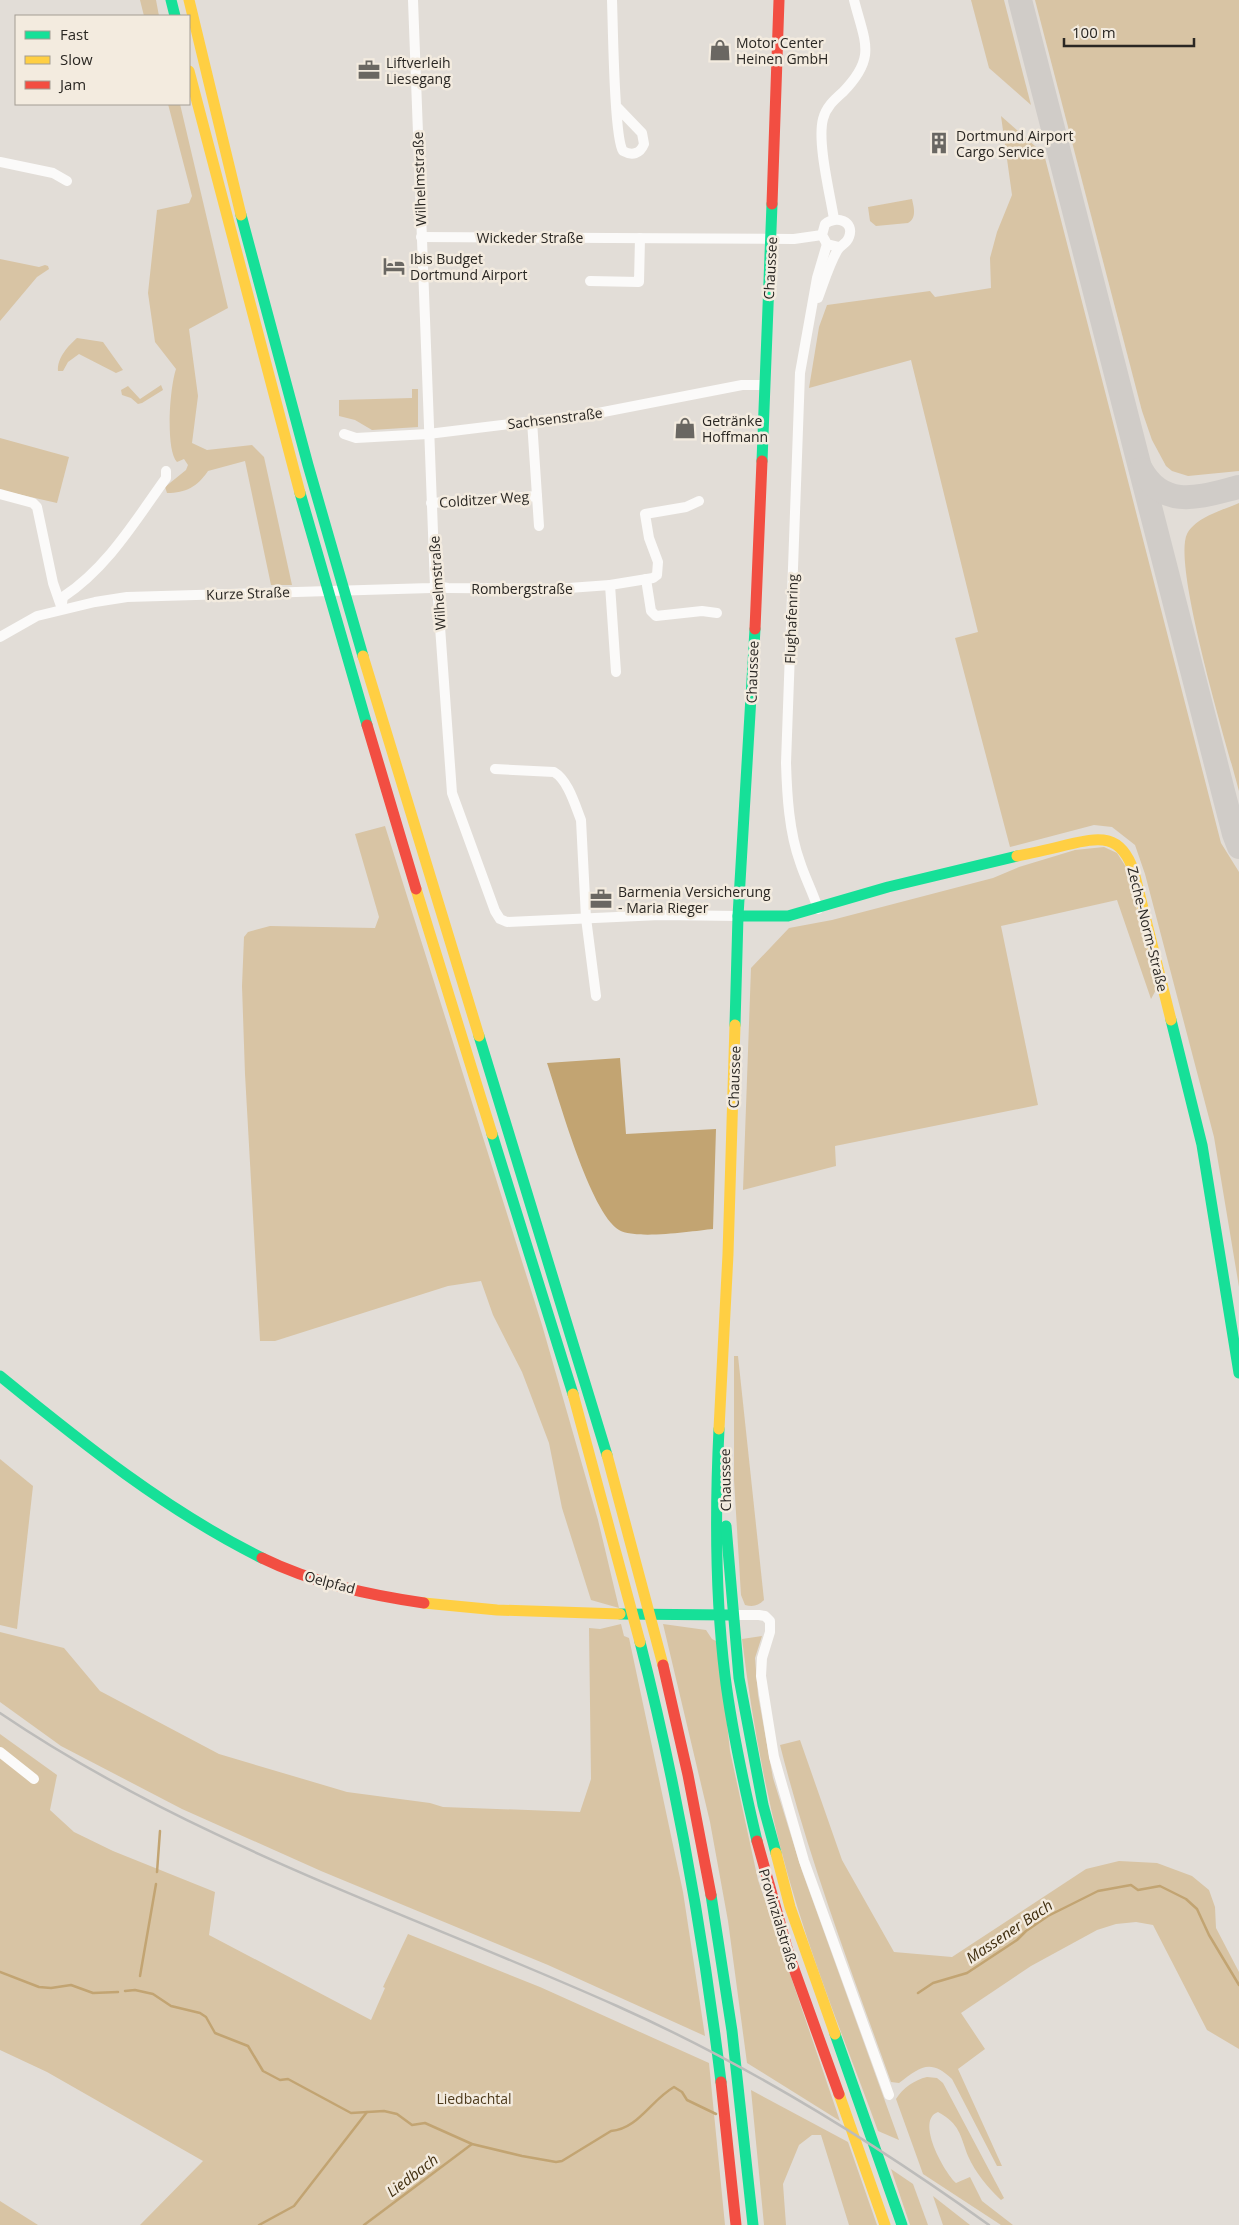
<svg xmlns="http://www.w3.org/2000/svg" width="1239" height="2225" font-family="'Open Sans',sans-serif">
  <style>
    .green { fill: #d8c4a4 }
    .water { fill: #c2a472 }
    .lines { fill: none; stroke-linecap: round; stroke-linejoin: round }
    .stream { stroke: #c2a472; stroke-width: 2.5 }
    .taxiway { stroke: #d0ccc8; stroke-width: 24 }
    .street { stroke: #fbfaf9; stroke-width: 10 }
    .fast { stroke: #16e098; stroke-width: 11 }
    .slow { stroke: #ffcf43; stroke-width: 11 }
    .jam { stroke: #f24e42; stroke-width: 11 }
    .rail { stroke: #bdbcba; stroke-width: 2.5 }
    .labels { text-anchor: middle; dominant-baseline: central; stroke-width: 5; stroke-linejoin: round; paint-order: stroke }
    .poi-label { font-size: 14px; fill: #2a2723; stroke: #f3ebdf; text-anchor: start }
    .street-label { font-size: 14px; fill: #2a2723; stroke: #f3ebdf }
    .park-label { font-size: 14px; fill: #4e3b1d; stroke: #f3ebdf }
    .water-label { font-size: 15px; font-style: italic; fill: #402e0f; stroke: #f3ebdf }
  </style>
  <rect width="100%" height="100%" fill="#e2ddd7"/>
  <g class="green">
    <path d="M140 0H156L159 16H144Z"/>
    <path d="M971 0H1004L1031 105 989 68Z"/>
    <path d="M1035 0H1239V471L1188 476 1172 471 1166 466 1152 440 1142 411Z"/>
    <path d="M168 104H180L228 308 189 329 198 396 192 443 207 450 252 445 264 457 292 585H271L245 461 208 471C197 487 186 493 167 493L165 487 186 470 188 465 184 459 177 462C165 449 170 386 176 369L155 342 148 293 157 210 189 203 192 196Z"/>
    <path d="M1001 116 1044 154 1221 843 1239 872V1287L1214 1137 1145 874 1135 845 1112 827 1094 825 1010 847 955 638 978 632 911 360 809 388 819 327 827 305 930 291 935 297 991 288 990 258 997 232 1012 195Z"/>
    <path d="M912 199C914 208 917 218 908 223L876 226 870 221 868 207Z"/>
    <path d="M0 259 39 267 45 265 48 266 49 269 37 277 0 321Z"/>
    <path d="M77 338 103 342 123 370 116 373 79 354 68 362 63 371H58C57 358 68 346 77 338Z"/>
    <path d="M161 385 163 390 142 403 138 404 131 398 122 395 121 390 128 386 140 399Z"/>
    <path d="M412 389H418V427L372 430 355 420 339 416V400L412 398Z"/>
    <path d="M0 438 69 457 57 503 0 490Z"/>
    <path d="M1239 503V791C1228 749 1172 565 1187 534 1196 517 1223 510 1239 503Z"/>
    <path d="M385 826 542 1325 598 1520 619 1608 591 1600 562 1508 549 1443 522 1372 493 1315 481 1281 448 1286 275 1341H260L245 1074 242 986 244 937 248 932 270 926 375 928 379 917 355 834Z"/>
    <path d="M1104 847 1117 853 1126 867 1157 988 1151 999 1117 900 1001 926 1038 1105 835 1146 836 1166 743 1190 751 968 789 928 832 920 993 878 1019 867 1075 850Z"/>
    <path d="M734 1356H738L764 1600C758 1606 753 1607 745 1605L741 1595 734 1480Z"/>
    <path d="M0 1459 33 1486 17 1629 0 1625Z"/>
    <path d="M621 1624 624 1636 629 1638 683 1892 705 2036 548 1965 321 1871 182 1809 61 1746 0 1702V1632L64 1648 100 1691 219 1754 347 1792 430 1803 443 1807 580 1812 591 1779 589 1628 600 1629Z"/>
    <path d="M663 1624 706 1630 712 1639 718 1642 730 1751 758 1880 840 2121 747 2063 728 1921 710 1822Z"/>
    <path d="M762 1636 755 1658 758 1695 773 1778 802 1871 899 2140 878 2131C851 2056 820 1982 797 1906 770 1819 753 1729 742 1639Z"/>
    <path d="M0 1734 57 1775 50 1810 74 1832 113 1851 215 1892 209 1935 371 2020 385 1988 383 1987 408 1934 540 1987 709 2063 725 2225H140L203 2161 47 2072 0 2050Z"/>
    <path d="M800 1740 842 1860 894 1952 952 1957 1086 1869 1119 1861 1157 1863 1192 1876 1209 1890 1215 1907 1216 1928 1239 1972V2049L1207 2030 1153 1925 1136 1922 1116 1924 1097 1930 1031 1966 961 2013 985 2049 958 2069 1002 2166H997L952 2079C930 2058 920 2067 899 2083L891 2082C851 1970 809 1860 780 1745Z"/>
    <path d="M927 2077 937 2078 943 2083 1004 2198 1001 2200C988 2188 975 2172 968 2156 960 2135 960 2124 938 2112 915 2120 944 2172 956 2183L970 2177 982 2201 1013 2225H1001L923 2174 896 2099C903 2088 914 2080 927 2077Z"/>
    <path d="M751 2090 848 2142 877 2225H849L821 2135H812L799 2145 783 2184 786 2225H764Z"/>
    <path d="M891 2169 913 2184 928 2225H910Z"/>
    <path d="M933 2196 970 2225H943Z"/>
    <path d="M0 2201 38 2225H0Z"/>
  </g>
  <path class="water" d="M620 1058 626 1134 716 1129 713 1229C693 1231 636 1240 619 1230 590 1212 559 1099 547 1063Z"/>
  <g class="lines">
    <g class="stream">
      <path d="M157 1872 160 1831"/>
      <path d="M0 1972 39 1987 51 1988 71 1985 93 1993 118 1992"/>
      <path d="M140 1976 156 1884"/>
      <path d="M125 1991 135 1990 153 1994 171 2006 200 2013 206 2017 215 2033 248 2046 263 2071 280 2080 288 2079 351 2113 384 2111 397 2114 412 2125 425 2123 472 2144 522 2156 556 2162 562 2161 611 2131C638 2129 651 2100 674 2087L682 2092 687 2100 716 2114"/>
      <path d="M918 1993 933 1983 967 1973 1017 1940 1026 1931 1048 1916 1098 1891 1131 1885 1138 1890 1160 1886 1186 1899 1197 1909 1209 1935 1239 1985"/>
      <path d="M259 2225 294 2206 367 2112"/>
      <path d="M364 2225 472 2144"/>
    </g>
    <g class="taxiway">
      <path d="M1020 0 1234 834 1239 847"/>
      <path d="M1141 469C1164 511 1202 496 1239 487"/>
    </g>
    <g class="street">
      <path d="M413 0 435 586 438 599 452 793 495 911 500 919 507 922 660 915 738 916"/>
      <path d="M612 0C613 24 614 138 623 151 632 156 640 154 644 144L642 133 617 107"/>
      <path d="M0 162 53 173 67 181"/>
      <path d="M834 219C830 194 817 142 823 119 826 107 834 100 843 92 877 57 865 43 854 0"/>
      <path d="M421 237 794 239 822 235"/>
      <path d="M590 281 639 282 640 238"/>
      <path d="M818 298C824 282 829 265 837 251 840 245 847 244 849 237 855 221 836 215 825 224L822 235 827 244 839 247"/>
      <path d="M532 421 537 496"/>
      <path d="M344 434 356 438 428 434 593 414 742 385H765"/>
      <path d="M0 494 33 503 37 507 53 583 61 606"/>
      <path d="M431 503 537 496 539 526"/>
      <path d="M646 579 651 611 656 616 702 611 717 613"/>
      <path d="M610 585 653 578 657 575 658 562 649 538 645 514 686 507 699 501"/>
      <path d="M61 609 63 597C108 567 135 521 166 478V471"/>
      <path d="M0 637 37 616 95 602 127 597 431 588 435 586 448 588 555 589 610 585 616 672"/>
      <path d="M495 769 554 772C568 780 575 805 581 820L586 918 596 996"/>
      <path d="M818 909C813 892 805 878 800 862 789 832 787 795 786 763L800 373 817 278 827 244"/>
      <path d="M733 1615H759L765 1616 770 1621V1632L762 1658 761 1676 774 1757 804 1861 889 2095"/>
      <path d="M0 1752 34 1779"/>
    </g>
    <g class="fast">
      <path d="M171 0 175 16"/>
      <path d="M241 215 308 465 363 656"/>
      <path d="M762 461 772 204"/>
      <path d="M300 493 367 725"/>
      <path d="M738 916H788L888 887 1017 856"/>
      <path d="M1171 1020 1202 1145 1239 1373"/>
      <path d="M735 1025 738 916 755 629"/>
      <path d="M479 1036 607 1455"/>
      <path d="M492 1134 573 1394"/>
      <path d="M0 1376C82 1443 167 1511 262 1558"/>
      <path d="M719 1429C715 1511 715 1595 725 1676 732 1732 744 1786 757 1841"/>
      <path d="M726 1526 739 1678 763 1805 776 1853"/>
      <path d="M620 1614 729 1615"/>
      <path d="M640 1642C677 1787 703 1934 721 2082"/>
      <path d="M711 1895 732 2031 753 2225"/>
      <path d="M835 2034 902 2225"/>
    </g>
    <g class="slow">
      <path d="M189 0 241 215"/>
      <path d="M189 71 300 493"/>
      <path d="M363 656 479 1036"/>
      <path d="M1017 856C1034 853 1050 849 1066 845 1100 837 1121 833 1134 872L1171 1020"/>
      <path d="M416 889 492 1134"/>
      <path d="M573 1394 640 1642"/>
      <path d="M719 1429 728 1254 735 1025"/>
      <path d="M607 1455 663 1665"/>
      <path d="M424 1603 497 1610 620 1614"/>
      <path d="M776 1853 790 1907 835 2034"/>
      <path d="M839 2094 885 2225"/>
    </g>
    <g class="jam">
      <path d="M772 204 779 0"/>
      <path d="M755 629 762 461"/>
      <path d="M367 725 416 889"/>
      <path d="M262 1558C313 1583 369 1595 424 1603"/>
      <path d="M663 1665 688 1775 711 1895"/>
      <path d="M757 1841 789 1955 839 2094"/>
      <path d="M721 2082 736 2225"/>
    </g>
    <path class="rail" d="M0 1713C190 1842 409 1913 617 2006 749 2065 872 2141 989 2225"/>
  </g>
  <defs>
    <g id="shop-bare" transform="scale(1.725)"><path d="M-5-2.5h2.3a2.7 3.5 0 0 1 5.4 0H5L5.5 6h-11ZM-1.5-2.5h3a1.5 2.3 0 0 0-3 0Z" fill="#6a6762" stroke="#f3ebdf" stroke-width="2.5" paint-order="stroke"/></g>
    <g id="office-bare" transform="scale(1.725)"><path d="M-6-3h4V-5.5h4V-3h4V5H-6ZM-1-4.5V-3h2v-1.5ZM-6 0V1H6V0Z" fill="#6a6762" stroke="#f3ebdf" stroke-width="2.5" paint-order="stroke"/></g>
    <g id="building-bare" transform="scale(1.725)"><path d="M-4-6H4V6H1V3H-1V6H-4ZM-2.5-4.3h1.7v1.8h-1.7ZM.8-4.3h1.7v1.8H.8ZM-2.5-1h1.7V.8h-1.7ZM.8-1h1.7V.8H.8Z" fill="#6a6762" stroke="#f3ebdf" stroke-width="2.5" paint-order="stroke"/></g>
    <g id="hotel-bare" transform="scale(1.725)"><path d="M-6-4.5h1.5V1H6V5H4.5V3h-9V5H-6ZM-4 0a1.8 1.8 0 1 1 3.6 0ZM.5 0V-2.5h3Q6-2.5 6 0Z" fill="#6a6762" stroke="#f3ebdf" stroke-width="2.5" paint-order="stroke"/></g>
  </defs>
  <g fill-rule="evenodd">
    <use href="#shop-bare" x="720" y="50"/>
    <use href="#office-bare" x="369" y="70"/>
    <use href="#building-bare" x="939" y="143"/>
    <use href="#hotel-bare" x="394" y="266"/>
    <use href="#shop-bare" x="685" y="428"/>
    <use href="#office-bare" x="601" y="899"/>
  </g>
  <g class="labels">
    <g class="poi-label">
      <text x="736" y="42">Motor Center<tspan x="736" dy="16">Heinen GmbH</tspan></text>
      <text x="386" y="62">Liftverleih<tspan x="386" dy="16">Liesegang</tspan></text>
      <text x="956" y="135">Dortmund Airport<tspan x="956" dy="16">Cargo Service</tspan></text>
      <text x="410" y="258">Ibis Budget<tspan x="410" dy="16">Dortmund Airport</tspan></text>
      <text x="702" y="420">Getränke<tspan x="702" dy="16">Hoffmann</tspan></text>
      <text x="618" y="891">Barmenia Versicherung<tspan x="618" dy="16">- Maria Rieger</tspan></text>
    </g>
    <g class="street-label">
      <text transform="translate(419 179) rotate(-92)">Wilhelmstraße</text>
      <text x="530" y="237">Wickeder Straße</text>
      <text transform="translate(770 268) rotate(-87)">Chaussee</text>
      <text transform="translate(555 418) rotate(-7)">Sachsenstraße</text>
      <text transform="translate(484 499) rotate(-4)">Colditzer Weg</text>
      <text transform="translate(437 583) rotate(-94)">Wilhelmstraße</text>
      <text x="522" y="588">Rombergstraße</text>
      <text transform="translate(248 593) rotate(-2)">Kurze Straße</text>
      <text transform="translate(791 619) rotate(-88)">Flughafenring</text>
      <text transform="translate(752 672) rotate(-88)">Chaussee</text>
      <text transform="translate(1148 929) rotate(76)">Zeche-Norm-Straße</text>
      <text transform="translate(734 1077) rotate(-88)">Chaussee</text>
      <text transform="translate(725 1480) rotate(-91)">Chaussee</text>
      <text transform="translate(330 1582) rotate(15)">Oelpfad</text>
      <text transform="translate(779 1919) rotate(73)">Provinzialstraße</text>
    </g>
    <g class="park-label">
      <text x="474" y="2098">Liedbachtal</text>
    </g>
    <g class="water-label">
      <text transform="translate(1009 1931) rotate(-34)">Massener Bach</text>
      <text transform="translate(412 2175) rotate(-37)">Liedbach</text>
    </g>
  </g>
  <rect x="15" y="15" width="175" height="90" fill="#f3ebdf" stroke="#a39d94"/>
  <rect x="25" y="31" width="25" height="8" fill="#16e098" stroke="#a39d94"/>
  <text x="60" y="40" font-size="15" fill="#2a2723">Fast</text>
  <rect x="25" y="56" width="25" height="8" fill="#ffcf43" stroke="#a39d94"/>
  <text x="60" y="65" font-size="15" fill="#2a2723">Slow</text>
  <rect x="25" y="81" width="25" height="8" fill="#f24e42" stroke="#a39d94"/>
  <text x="60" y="90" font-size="15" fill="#2a2723">Jam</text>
  <path d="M1064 38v8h130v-8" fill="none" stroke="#2a2723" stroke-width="2.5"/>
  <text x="1072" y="38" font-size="15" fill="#2a2723" stroke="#f3ebdf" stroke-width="4" paint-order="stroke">100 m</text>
</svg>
